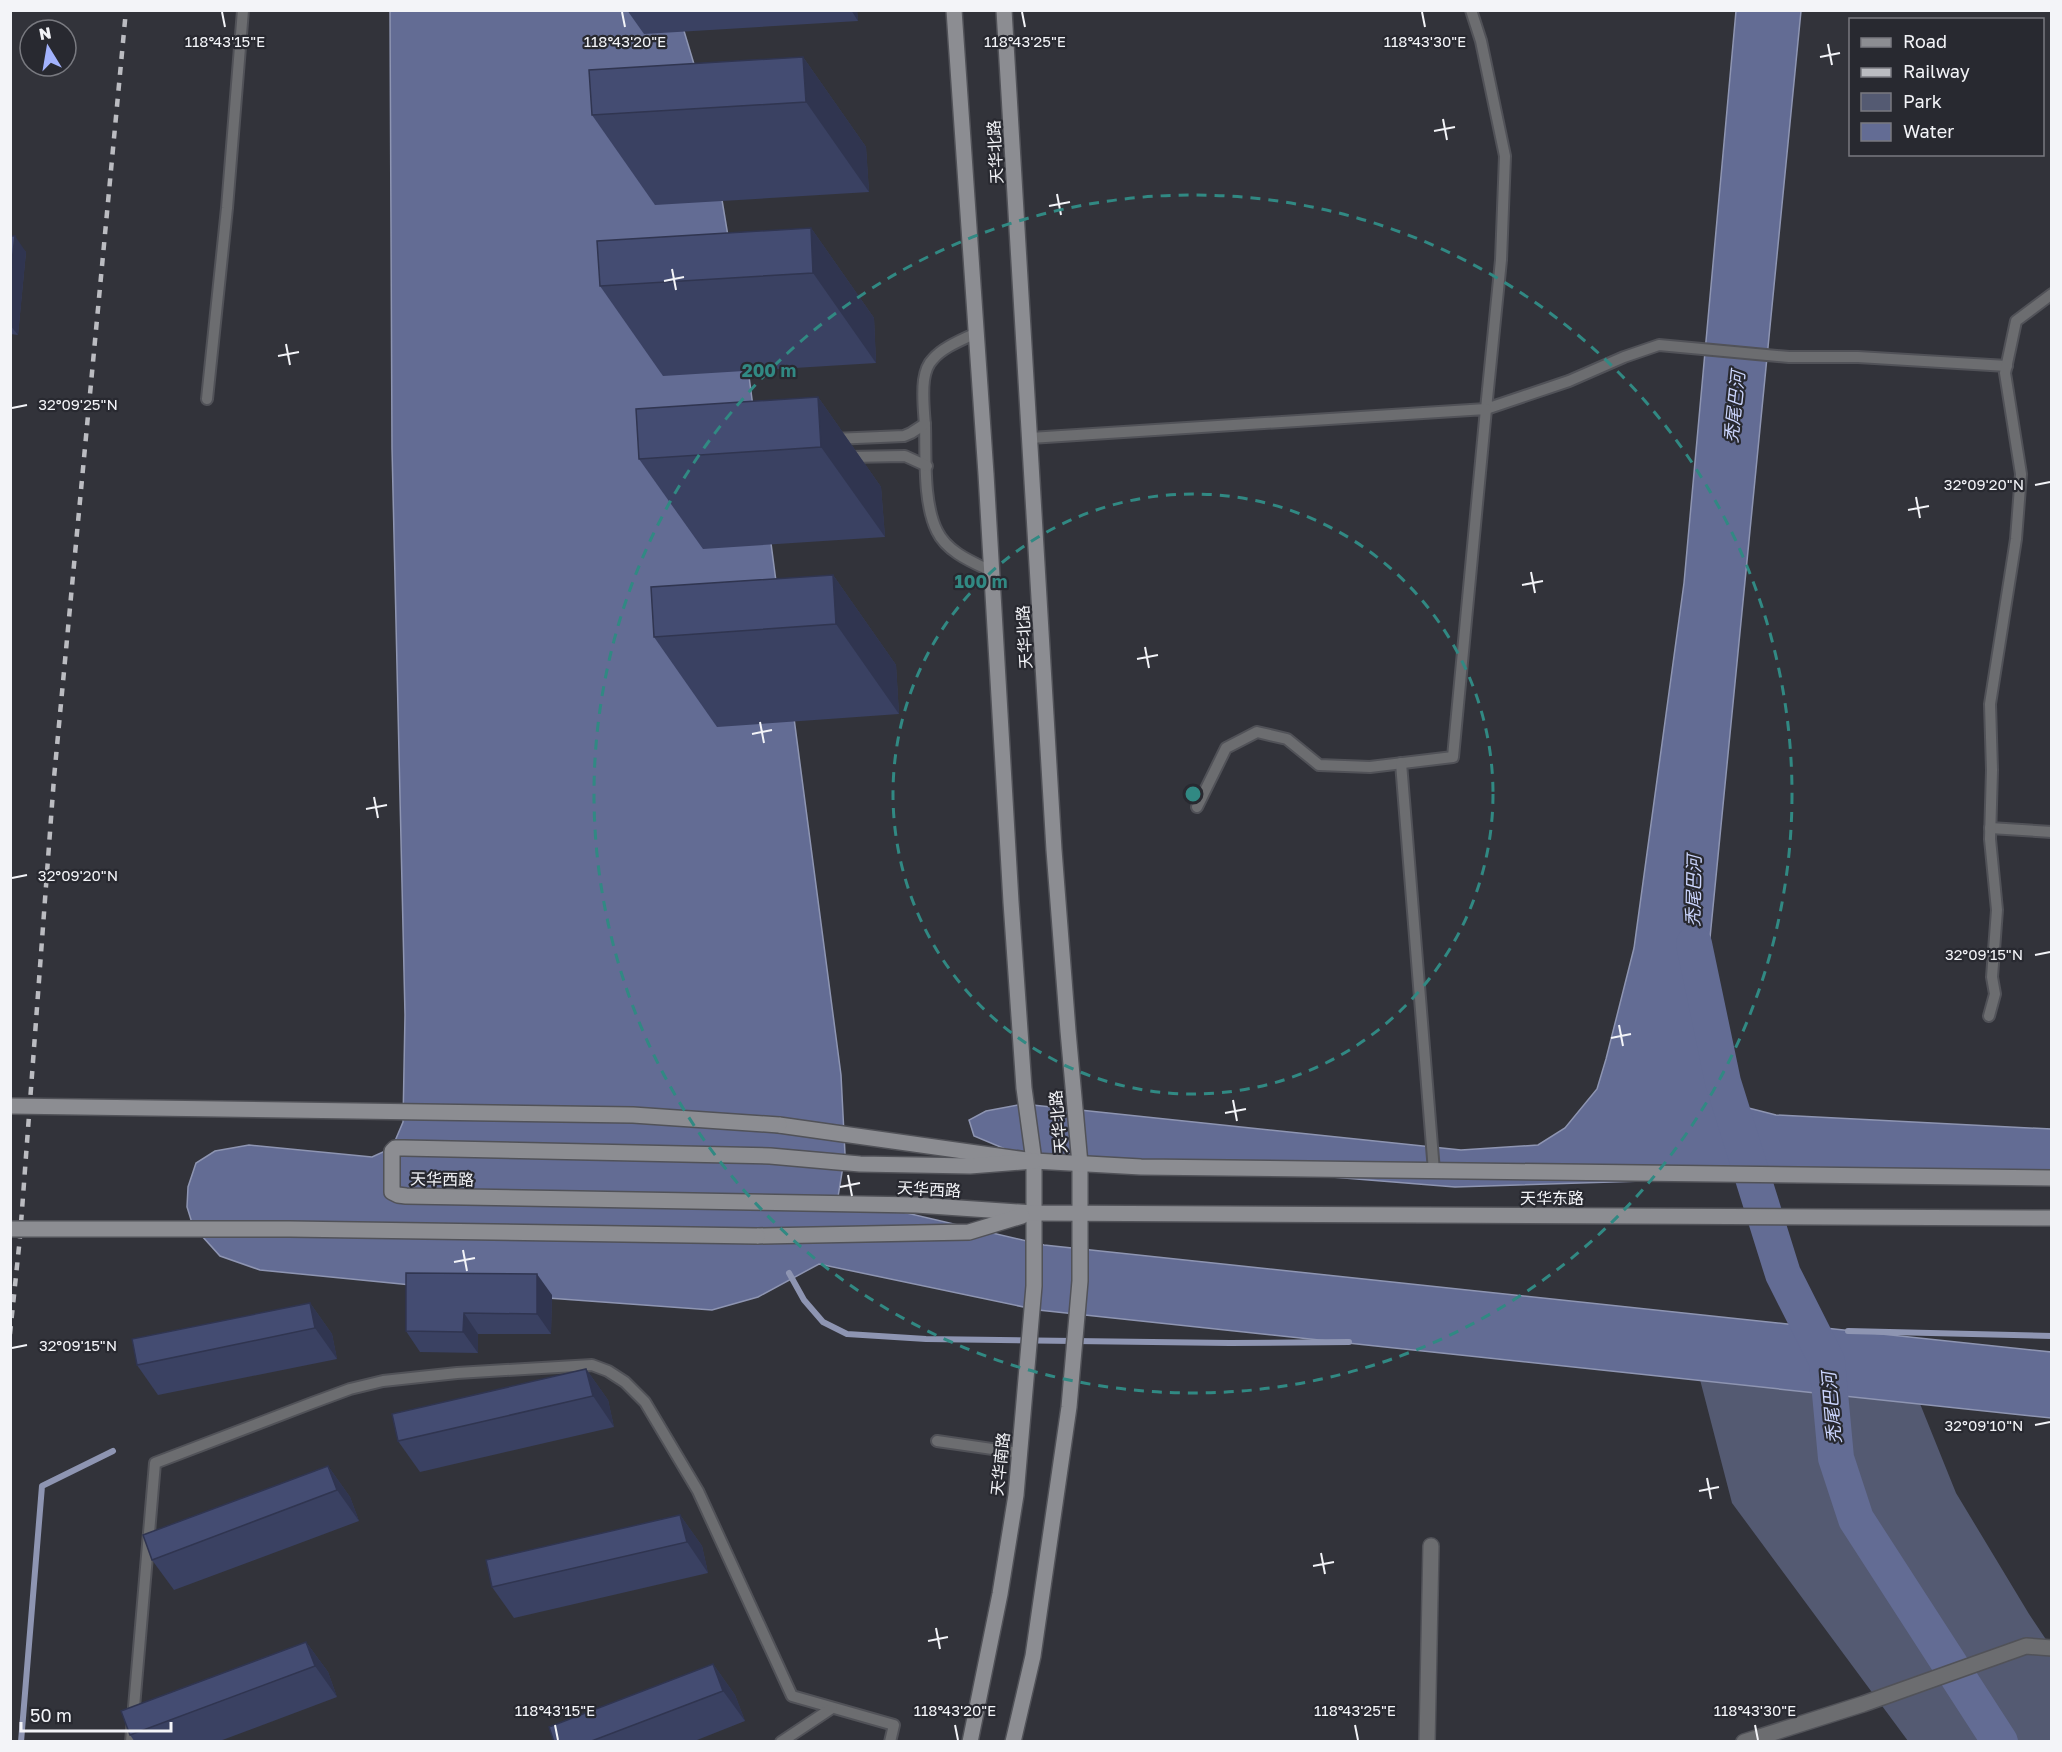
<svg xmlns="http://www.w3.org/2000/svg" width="2062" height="1752" font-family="'Golos Text','Noto Sans SC',sans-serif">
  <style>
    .green { fill: #545a72 }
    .water { fill: #636c94; stroke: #8e95b2; stroke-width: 1.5 }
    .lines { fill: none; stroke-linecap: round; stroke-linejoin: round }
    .stream { stroke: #8e95b2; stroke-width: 6 }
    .river { stroke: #636c94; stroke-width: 36 }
    .service-casing { stroke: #515258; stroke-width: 14 }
    .minor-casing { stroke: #515258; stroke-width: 18 }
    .secondary-casing { stroke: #515258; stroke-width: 18 }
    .service { stroke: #6c6d70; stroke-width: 10 }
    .minor { stroke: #6c6d70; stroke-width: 15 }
    .secondary { stroke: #8c8d92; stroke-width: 15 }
    .rail { stroke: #bbbcc1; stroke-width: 4.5; stroke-dasharray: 8 8; stroke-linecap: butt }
    .secondary-bridge-casing { stroke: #515258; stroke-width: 18; stroke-linecap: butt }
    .secondary-bridge { stroke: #8c8d92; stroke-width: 15 }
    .wall { fill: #3a4162 }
    .shaded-wall { fill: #303550 }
    .building { fill: #444c72; stroke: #303550; stroke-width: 1.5 }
    .ticks { fill: none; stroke: #f3f4f8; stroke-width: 2 }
    .ring { fill: none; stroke: #318983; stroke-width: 3; stroke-dasharray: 10 8 }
    .labels { text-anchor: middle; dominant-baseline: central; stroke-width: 4.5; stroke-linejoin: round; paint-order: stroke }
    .street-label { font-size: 16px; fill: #f3f4f8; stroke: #282930 }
    .water-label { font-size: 18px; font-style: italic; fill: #cbd5fd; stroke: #282930 }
    .ticks-label { font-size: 15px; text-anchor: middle; fill: #f3f4f8; stroke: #282930; stroke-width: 4.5; stroke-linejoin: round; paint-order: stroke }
    .centre { fill: #318983; stroke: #282930; stroke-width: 3 }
    .ring-label { font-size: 18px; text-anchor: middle; font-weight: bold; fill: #318983; stroke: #282930; stroke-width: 4.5; stroke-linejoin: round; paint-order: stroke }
  </style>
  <rect width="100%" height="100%" fill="#32333a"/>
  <path class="green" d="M1904 1364 1956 1493 2029 1614 2051 1647V1741H1908L1732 1503 1697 1368Z"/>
  <g class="water">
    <path d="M390 11H678L706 104 740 308 841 1075 845 1154 838 1197 1044 1245 2051 1352V1418L1038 1310 819 1264 758 1297 712 1310 534 1297 260 1270 220 1256 193 1226 187 1207 188 1187 196 1163 215 1151 249 1145 372 1157 392 1148 403 1122 405 1015 392 448Z"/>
    <path d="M1736 11H1801L1703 1009V1047L1705 1067 1719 1091 1729 1103 1776 1115 2051 1129V1184L1865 1174 1455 1187 1010 1151 974 1136 969 1120 986 1111 1023 1104 1461 1150 1538 1145 1565 1128 1597 1089 1606 1059 1634 948 1684 583Z"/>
  </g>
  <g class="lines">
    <g class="stream">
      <path d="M789 1273 804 1300 823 1322 847 1334 926 1339 1230 1343 1349 1342"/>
      <path d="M1848 1331 2052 1336"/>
      <path d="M21 1742 42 1486 113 1451"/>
    </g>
    <path class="river" d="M1694 944 1723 1082 1783 1274 1827 1361 1836 1458 1856 1519 2000 1742"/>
    <g class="service-casing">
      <g id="service">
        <path d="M1471 10 1481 41 1505 156 1501 260 1486 409 1569 381 1624 357 1659 345 1789 357H1858L2007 366"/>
        <path d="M976 333C962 340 943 347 933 359 928 364 925 373 924 380 922 395 924 411 925 426 926 457 923 503 937 531 947 552 972 562 991 571"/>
        <path d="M207 399 227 208 243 10"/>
        <path d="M1030 438 1486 409 1453 757 1370 767 1319 765 1287 739 1257 732 1226 748 1197 807"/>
        <path d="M833 439 904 436 911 433 925 424"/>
        <path d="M847 457 905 456 927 466"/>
        <path d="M1401 763 1434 1171"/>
        <path d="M1990 828 2052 832"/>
        <path d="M1989 1016 1995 994 1992 977 1997 910 1990 839 1992 770 1990 704 2016 539 2021 474 2005 373 2016 321 2052 294"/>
        <path d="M937 1441 1020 1453"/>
        <path d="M131 1742 155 1463 312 1403 350 1389 383 1381 457 1373 592 1365 608 1371 625 1382 645 1402 698 1491 792 1696 894 1725 890 1742"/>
        <path d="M781 1742 832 1708"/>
      </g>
    </g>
    <g class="minor-casing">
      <g id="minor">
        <path d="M1427 1742 1431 1546"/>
        <path d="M1744 1742 1863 1704 2026 1646 2052 1648"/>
      </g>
    </g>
    <g class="secondary-casing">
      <g id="secondary">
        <path d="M954 10 986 474 1011 902 1024 1088 1034 1161V1286L1016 1495 1000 1594 970 1742"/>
        <path d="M1004 10 1054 850 1068 1031 1080 1164V1281L1069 1407 1033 1656 1013 1742"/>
        <path d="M779 1125 1034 1161 1141 1167 2052 1178"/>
        <path d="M1034 1161 970 1166 860 1164 770 1156 404 1148H395L392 1151V1192L398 1195 406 1196 916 1205 1034 1213 2052 1218"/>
        <path d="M757 1236 969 1232 1022 1216"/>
      </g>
    </g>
    <use href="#service" class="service"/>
    <use href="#minor" class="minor"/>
    <use href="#secondary" class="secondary"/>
    <path class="rail" d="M10 1334 20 1237 54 778 126 10"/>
    <g class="secondary-bridge-casing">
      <g id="secondary-bridge">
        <path d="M10 1106 633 1115 779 1125"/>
        <path d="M10 1229H290L757 1236"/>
      </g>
    </g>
    <use href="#secondary-bridge" class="secondary-bridge"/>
  </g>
  <g class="wall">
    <path d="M627 10H857L858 21 644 34Z"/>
    <path d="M803 57 866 147 869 192 655 205 592 115Z"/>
    <path d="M811 228 874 318 876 363 663 376 600 286Z"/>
    <path d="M10 236 26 252 18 335 10 334Z"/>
    <path d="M818 397 881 487 885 537 703 549 639 459Z"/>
    <path d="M833 575 896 665 899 714 717 727 654 637Z"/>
    <path d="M406 1273 552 1295 551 1334H478V1353L420 1352 406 1331Z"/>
    <path d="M310 1303 332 1334 337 1359 158 1395 137 1365Z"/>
    <path d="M586 1369 608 1400 614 1427 420 1472 398 1441Z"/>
    <path d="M328 1466 350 1497 359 1521 174 1590 152 1560Z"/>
    <path d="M680 1515 702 1546 708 1573 514 1618 492 1587Z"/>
    <path d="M306 1642 328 1672 337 1697 217 1742H135L130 1735Z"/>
    <path d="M713 1664 735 1695 745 1721 692 1742H554Z"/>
  </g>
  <g class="shaded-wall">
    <path d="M851 10H857L858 21Z"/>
    <path d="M803 57 866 147 869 192 806 102Z"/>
    <path d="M811 228 874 318 876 363 813 273Z"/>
    <path d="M15 236 26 252 18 335 10 325V278Z"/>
    <path d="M818 397 881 487 885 537 821 447Z"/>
    <path d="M833 575 896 665 899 714 836 624Z"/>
    <path d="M537 1274 552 1295 551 1334 537 1314Z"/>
    <path d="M310 1303 332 1334 337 1359 315 1328Z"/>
    <path d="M464 1313 478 1334V1353L463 1332Z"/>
    <path d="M586 1369 608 1400 614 1427 593 1396Z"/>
    <path d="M328 1466 350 1497 359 1521 337 1490Z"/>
    <path d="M680 1515 702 1546 708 1573 687 1542Z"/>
    <path d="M306 1642 328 1672 337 1697 315 1666Z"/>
    <path d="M713 1664 735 1695 745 1721 723 1691Z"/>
  </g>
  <g class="building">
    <path d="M803 57 806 102 592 115 589 70Z"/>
    <path d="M811 228 813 273 600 286 597 241Z"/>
    <path d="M10 236H15L10 278Z"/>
    <path d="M818 397 821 447 639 459 636 409Z"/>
    <path d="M833 575 836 624 654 637 651 587Z"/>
    <path d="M406 1273 537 1274V1314L464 1313 463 1332 406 1331Z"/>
    <path d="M310 1303 315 1328 137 1365 132 1339Z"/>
    <path d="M586 1369 593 1396 398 1441 392 1414Z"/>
    <path d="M328 1466 337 1490 152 1560 143 1535Z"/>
    <path d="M680 1515 687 1542 492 1587 486 1560Z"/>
    <path d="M306 1642 315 1666 130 1735 121 1711Z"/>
    <path d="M713 1664 723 1691 589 1742H554L549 1727Z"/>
  </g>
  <path class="ticks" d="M222 12 225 27M622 12 625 27M1022 12 1025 27M1422 12 1425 27M1828 44 1832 65M1820 57 1840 53M1443 119 1447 140M1434 131 1455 127M1057 194 1061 215M1049 206 1070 202M672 269 676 290M664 281 684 277M286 344 290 365M278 356 299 352M12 408 27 405M2035 485 2050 482M1916 497 1920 518M1908 510 1929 506M1531 572 1535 593M1522 585 1543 581M1145 647 1149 668M1137 659 1158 655M760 722 764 743M752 734 772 730M374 797 378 818M366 809 387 805M12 878 27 875M2035 955 2050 952M1619 1025 1623 1046M1611 1038 1631 1034M1233 1100 1237 1121M1225 1113 1246 1109M848 1175 852 1196M840 1187 860 1183M463 1250 467 1271M454 1262 475 1258M12 1348 27 1345M2035 1425 2050 1422M1707 1478 1711 1499M1699 1491 1719 1487M1321 1553 1325 1574M1313 1566 1334 1562M936 1628 940 1649M928 1641 948 1637M555 1725 558 1740M955 1725 958 1740M1355 1725 1358 1740M1755 1725 1758 1740"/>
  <g class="ring">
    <circle cx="1193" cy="794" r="300"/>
    <circle cx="1193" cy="794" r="599"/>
  </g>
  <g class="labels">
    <g class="street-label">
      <text transform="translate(995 152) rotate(-93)">天华北路</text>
      <text transform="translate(1024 637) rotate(-93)">天华北路</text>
      <text transform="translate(1058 1122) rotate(-95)">天华北路</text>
      <text transform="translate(442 1179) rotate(1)">天华西路</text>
      <text transform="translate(929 1189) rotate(3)">天华西路</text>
      <text x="1552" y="1198">天华东路</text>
      <text transform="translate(1000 1464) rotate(-84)">天华南路</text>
    </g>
    <g class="water-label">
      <text transform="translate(1734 407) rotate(-84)">秃尾巴河</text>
      <text transform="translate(1693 891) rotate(-89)">秃尾巴河</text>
      <text transform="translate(1831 1408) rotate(-95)">秃尾巴河</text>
    </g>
  </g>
  <g class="ticks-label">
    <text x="225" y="47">118°43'15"E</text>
    <text x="625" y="47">118°43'20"E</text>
    <text x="1025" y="47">118°43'25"E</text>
    <text x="1425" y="47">118°43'30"E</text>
    <text x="78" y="410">32°09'25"N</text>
    <text x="1984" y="490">32°09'20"N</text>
    <text x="78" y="881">32°09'20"N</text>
    <text x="1984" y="960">32°09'15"N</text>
    <text x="78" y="1351">32°09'15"N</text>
    <text x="1984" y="1431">32°09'10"N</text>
    <text x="555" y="1716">118°43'15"E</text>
    <text x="955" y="1716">118°43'20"E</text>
    <text x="1355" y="1716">118°43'25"E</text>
    <text x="1755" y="1716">118°43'30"E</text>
  </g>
  <circle cx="1193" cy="794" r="9" class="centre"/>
  <g class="ring-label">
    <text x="769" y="377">200 m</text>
    <text x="981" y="588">100 m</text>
  </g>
  <rect width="2062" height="1752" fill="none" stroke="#f3f4f8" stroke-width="24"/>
  <rect x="1849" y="18" width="195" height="138" fill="#282930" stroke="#797a80" stroke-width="1.5"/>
  <rect x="1861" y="38" width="30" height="9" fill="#8c8d92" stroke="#797a80" stroke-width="1.5"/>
  <text x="1903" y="48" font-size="18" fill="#f3f4f8">Road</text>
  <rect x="1861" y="68" width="30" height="9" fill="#bbbcc1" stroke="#797a80" stroke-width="1.5"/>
  <text x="1903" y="78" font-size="18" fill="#f3f4f8">Railway</text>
  <rect x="1861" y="93" width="30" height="18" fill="#545a72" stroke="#797a80" stroke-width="1.5"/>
  <text x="1903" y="108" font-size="18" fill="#f3f4f8">Park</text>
  <rect x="1861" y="123" width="30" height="18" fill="#636c94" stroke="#797a80" stroke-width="1.5"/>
  <text x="1903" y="138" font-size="18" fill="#f3f4f8">Water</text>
  <g transform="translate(48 48) rotate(349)"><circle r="28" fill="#282930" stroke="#797a80" stroke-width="1.5"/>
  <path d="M0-4.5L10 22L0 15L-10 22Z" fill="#a2b2fd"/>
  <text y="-9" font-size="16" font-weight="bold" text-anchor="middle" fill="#f3f4f8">N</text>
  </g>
  <path d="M21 1722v9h150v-9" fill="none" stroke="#f3f4f8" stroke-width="3"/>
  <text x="30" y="1722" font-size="18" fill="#f3f4f8" stroke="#282930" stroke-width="4.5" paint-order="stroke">50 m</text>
</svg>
